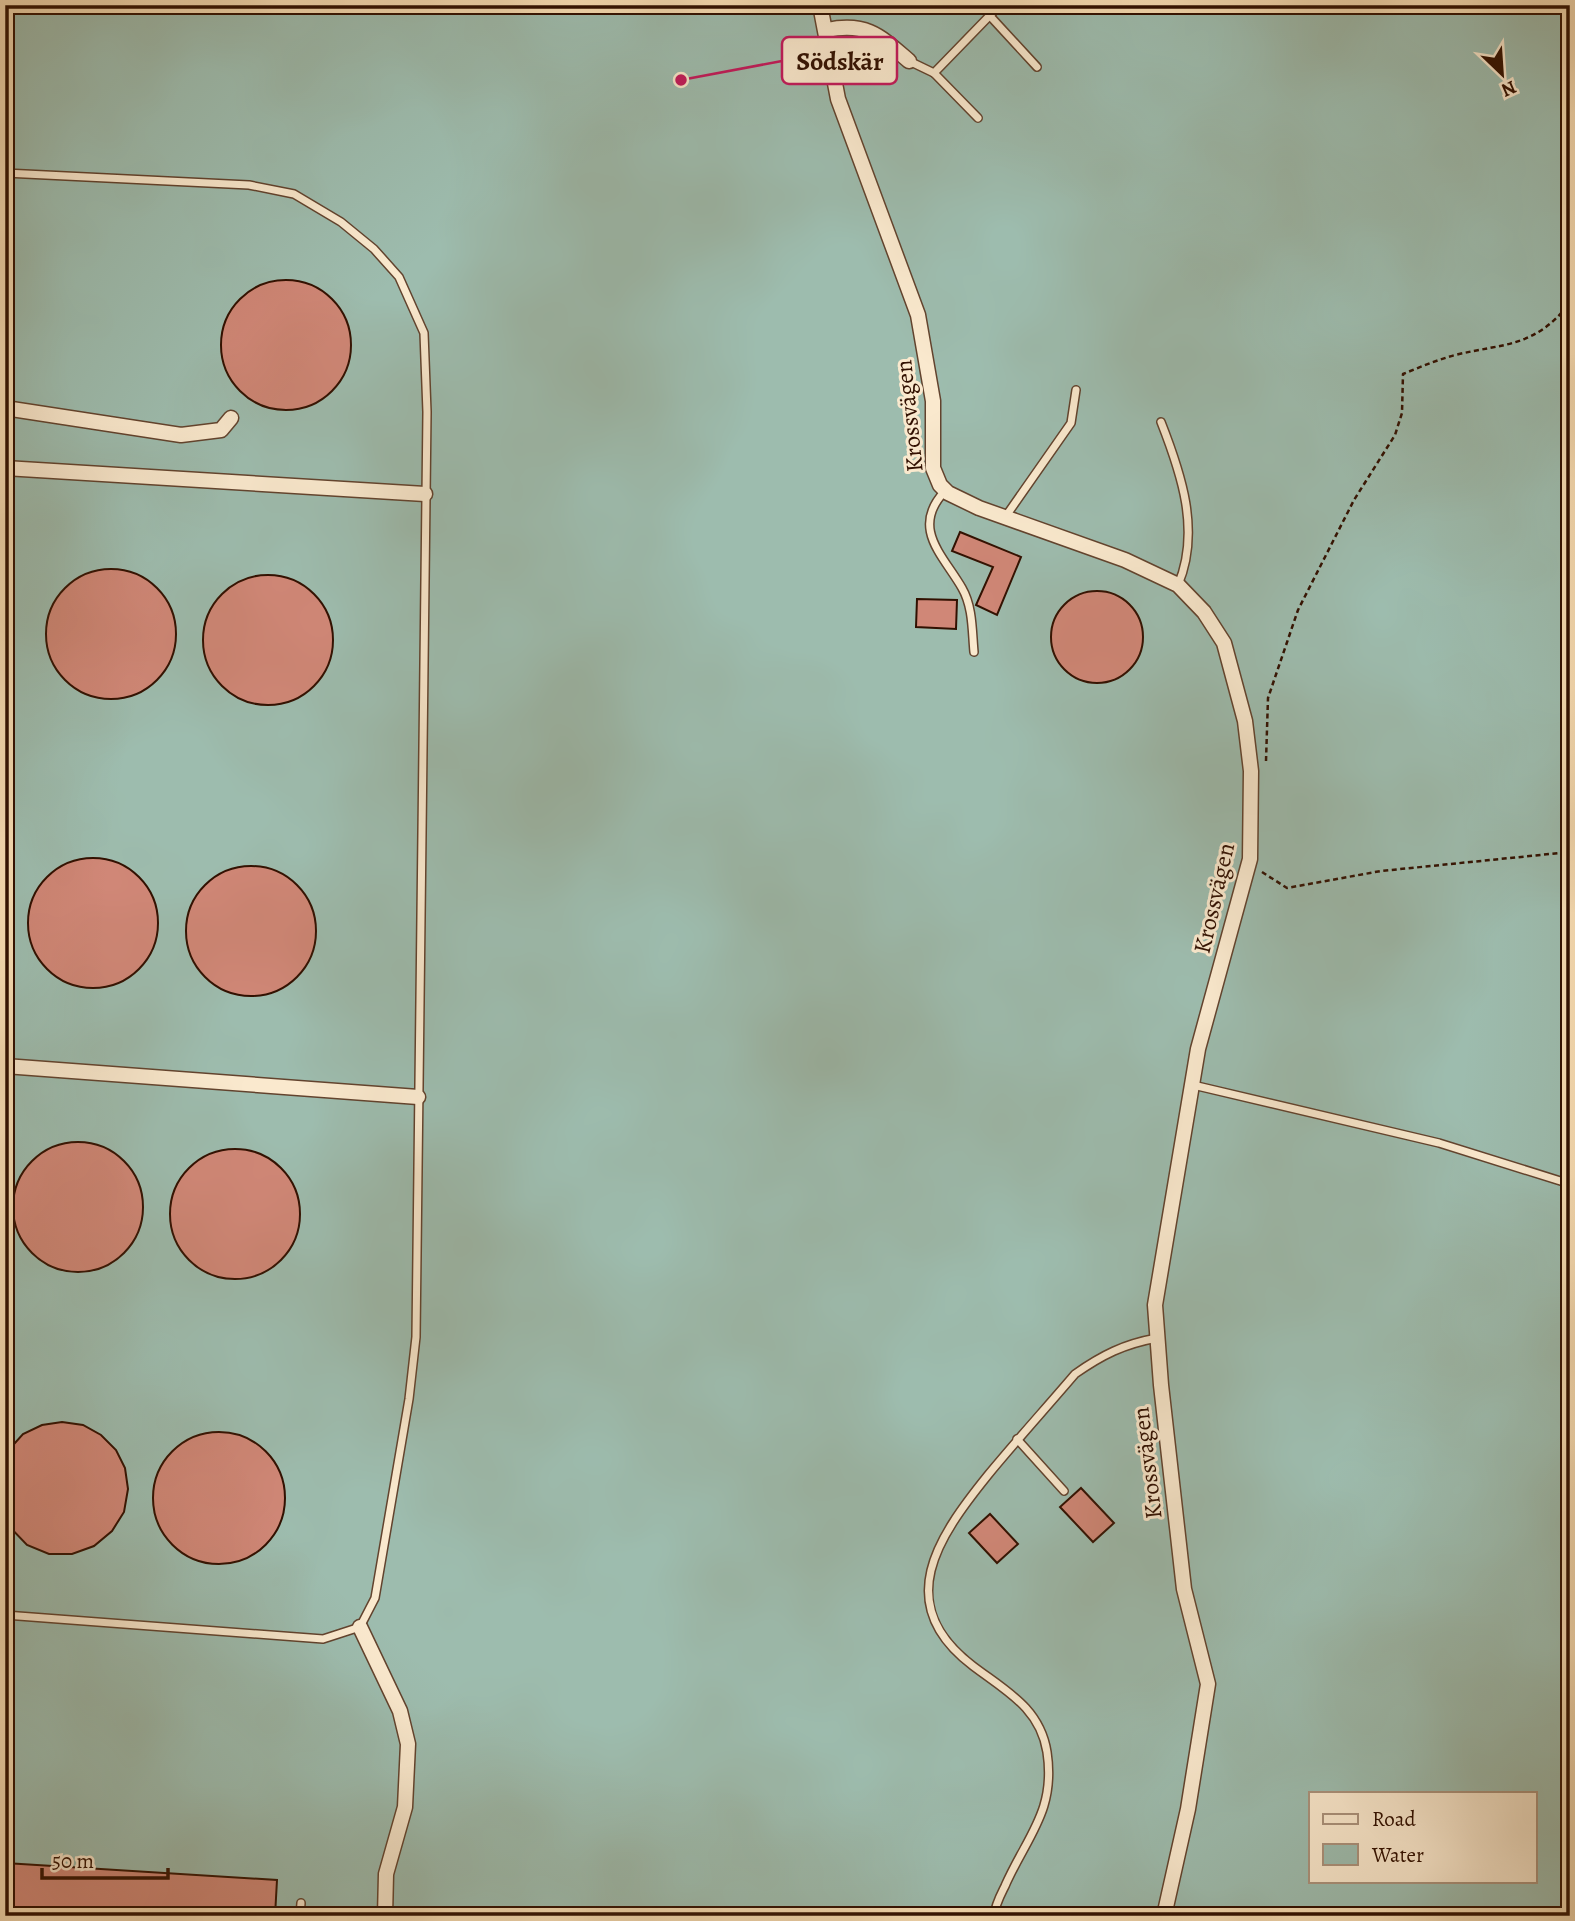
<svg xmlns="http://www.w3.org/2000/svg" width="1575" height="1921" font-family="Alegreya,serif">
  <style>
    .water { fill: #9dbcae; stroke: #727769; stroke-width: 2; fill-rule: evenodd }
    .building { fill: #d08777; stroke: #311001; stroke-width: 2 }
    .lines { fill: none; stroke-linecap: round; stroke-linejoin: round }
    .lane-casing { stroke: #62432e; stroke-width: 10 }
    .street-casing { stroke: #62432e; stroke-width: 17 }
    .path { stroke: #311001; stroke-width: 2.5; stroke-dasharray: 5 3.5; stroke-linecap: butt }
    .lane { stroke: #fae9ce; stroke-width: 7 }
    .street { stroke: #fae9ce; stroke-width: 14 }
    .labels { text-anchor: middle; dominant-baseline: central; stroke-width: 6; stroke-linejoin: round; paint-order: stroke }
    .street-label { font-size: 24px; fill: #311001; stroke: #fae9ce }
    .leader { fill: none; stroke: #c2185b; stroke-width: 2.5 }
    .callout-dot { fill: #c2185b; stroke: #fae9ce; stroke-width: 2.5 }
    .callout { fill: #fae9ce; stroke: #c2185b; stroke-width: 2.5 }
    .callout-label { font-size: 26px; text-anchor: middle; font-weight: bold; fill: #311001 }
  </style>
  <rect width="100%" height="100%" fill="#f7ddb4"/>
  <filter id="stains"><feTurbulence type="fractalNoise" baseFrequency=".00286" numOctaves="4"/><feColorMatrix values="0 0 0 0 .2 0 0 0 0 .09 0 0 0 0 .02 0 0 0 .5 -.17"/></filter>
  <radialGradient id="worn" r=".72"><stop offset=".6" stop-color="#630" stop-opacity="0"/><stop offset="1" stop-color="#630" stop-opacity=".3"/></radialGradient>
  <path class="water" d="M5 5H1570V1916H5ZM1311 1793H1535V1881H1311Z"/>
  <g class="building">
    <circle cx="286" cy="345" r="65"/>
    <path d="M960 532 1021 557 997 615 976 605 993 567 952 551Z"/>
    <circle cx="111" cy="634" r="65"/>
    <circle cx="268" cy="640" r="65"/>
    <circle cx="1097" cy="637" r="46"/>
    <path d="M917 599 957 600 956 629 916 627Z"/>
    <circle cx="93" cy="923" r="65"/>
    <circle cx="251" cy="931" r="65"/>
    <circle cx="78" cy="1207" r="65"/>
    <circle cx="235" cy="1214" r="65"/>
    <path d="M62 1422 83 1425 101 1435 116 1450 125 1468 128 1489 124 1512 112 1531 94 1546 72 1554H49L27 1545 5 1522V1454L23 1434 42 1425Z"/>
    <circle cx="219" cy="1498" r="66"/>
    <path d="M1081 1488 1114 1523 1093 1542 1060 1507Z"/>
    <path d="M990 1514 1018 1544 997 1563 969 1533Z"/>
    <path d="M5 1863 277 1880 275 1916H5Z"/>
  </g>
  <g class="lines">
    <g class="lane-casing">
      <g id="lane">
        <path d="M1086 5 1088 7"/>
        <path d="M990 16 1037 67"/>
        <path d="M909 61 934 73 1000 5"/>
        <path d="M934 73 978 118"/>
        <path d="M5 173 249 185 294 194 341 222 374 249 399 277 424 333 427 412 416 1337 409 1399 375 1598 360 1627 323 1639 5 1615"/>
        <path d="M1161 422C1181 473 1201 531 1178 585"/>
        <path d="M945 491C910 528 943 555 962 588 973 607 972 631 974 652"/>
        <path d="M1006 516 1071 423 1076 390"/>
        <path d="M1193 1085 1439 1143 1570 1184"/>
        <path d="M1017 1439 1064 1491"/>
        <path d="M300 1916 301 1903"/>
        <path d="M994 1916C995 1905 1000 1896 1005 1886 1027 1836 1056 1811 1047 1752 1040 1708 1006 1691 973 1666 891 1604 938 1537 988 1475 1016 1441 1046 1408 1075 1374 1102 1355 1124 1344 1157 1338"/>
      </g>
    </g>
    <g class="street-casing">
      <g id="street">
        <path d="M820 5 838 99 918 315 933 401V468L940 485 948 493 979 508 1125 560 1178 585 1204 612 1224 643 1245 721 1251 771 1250 859 1198 1049 1155 1305 1161 1385 1184 1589 1208 1684 1188 1809 1164 1916"/>
        <path d="M827 30C867 22 880 36 909 61"/>
        <path d="M5 408 181 435 221 430 231 418"/>
        <path d="M5 468 425 494"/>
        <path d="M5 1066 418 1097"/>
        <path d="M360 1627 400 1711 408 1744 405 1807 386 1874 385 1916"/>
      </g>
    </g>
    <g class="path">
      <path d="M1531 5 1570 16"/>
      <path d="M1266 761 1268 698 1298 610 1354 500 1395 435 1402 413 1403 374C1420 367 1437 360 1455 355 1505 343 1534 348 1570 303"/>
      <path d="M1262 872 1287 888 1381 871 1570 852"/>
    </g>
    <use href="#lane" class="lane"/>
    <use href="#street" class="street"/>
  </g>
  <g class="labels">
    <g class="street-label">
      <text transform="translate(909 416) rotate(-96)">Krossvägen</text>
      <text transform="translate(1214 898) rotate(-77)">Krossvägen</text>
      <text transform="translate(1147 1463) rotate(-97)">Krossvägen</text>
    </g>
  </g>
  <path class="leader" d="M681 80L782 61"/>
  <circle class="callout-dot" cx="681" cy="80" r="7"/>
  <rect class="callout" x="782" y="37" width="115" height="47" rx="7"/>
  <g class="callout-label">
    <text x="840" y="70">Södskär</text>
  </g>
  <rect width="1575" height="1921" fill="none" stroke="#f7ddb4" stroke-width="28"/>
  <rect x="7" y="7" width="1561" height="1907" fill="none" stroke="#311001" stroke-width="3.5"/>
  <rect x="14" y="14" width="1547" height="1893" fill="none" stroke="#311001" stroke-width="2"/>
  <rect x="1309" y="1792" width="228" height="91" fill="#fae9ce" stroke="#aa927c" stroke-width="2"/>
  <rect x="1323" y="1814" width="35" height="10" fill="#fae9ce" stroke="#aa927c" stroke-width="2"/>
  <text x="1372" y="1826" font-size="21" fill="#311001">Road</text>
  <rect x="1323" y="1844" width="35" height="21" fill="#9dbcae" stroke="#aa927c" stroke-width="2"/>
  <text x="1372" y="1862" font-size="21" fill="#311001">Water</text>
  <g transform="translate(1502 74) rotate(155)" stroke="#fae9ce" stroke-width="5" paint-order="stroke">
  <path d="M0-5L12 26L0 18L-12 26Z" fill="#311001"/>
  <text y="-10" font-size="19" font-weight="bold" text-anchor="middle" fill="#311001">N</text>
  </g>
  <path d="M42 1868v10h126v-10" fill="none" stroke="#311001" stroke-width="3.5"/>
  <text x="52" y="1868" font-size="21" fill="#311001" stroke="#fae9ce" stroke-width="5" paint-order="stroke">50 m</text>
  <rect width="100%" height="100%" filter="url(#stains)"/>
  <rect width="100%" height="100%" fill="url(#worn)"/>
</svg>
